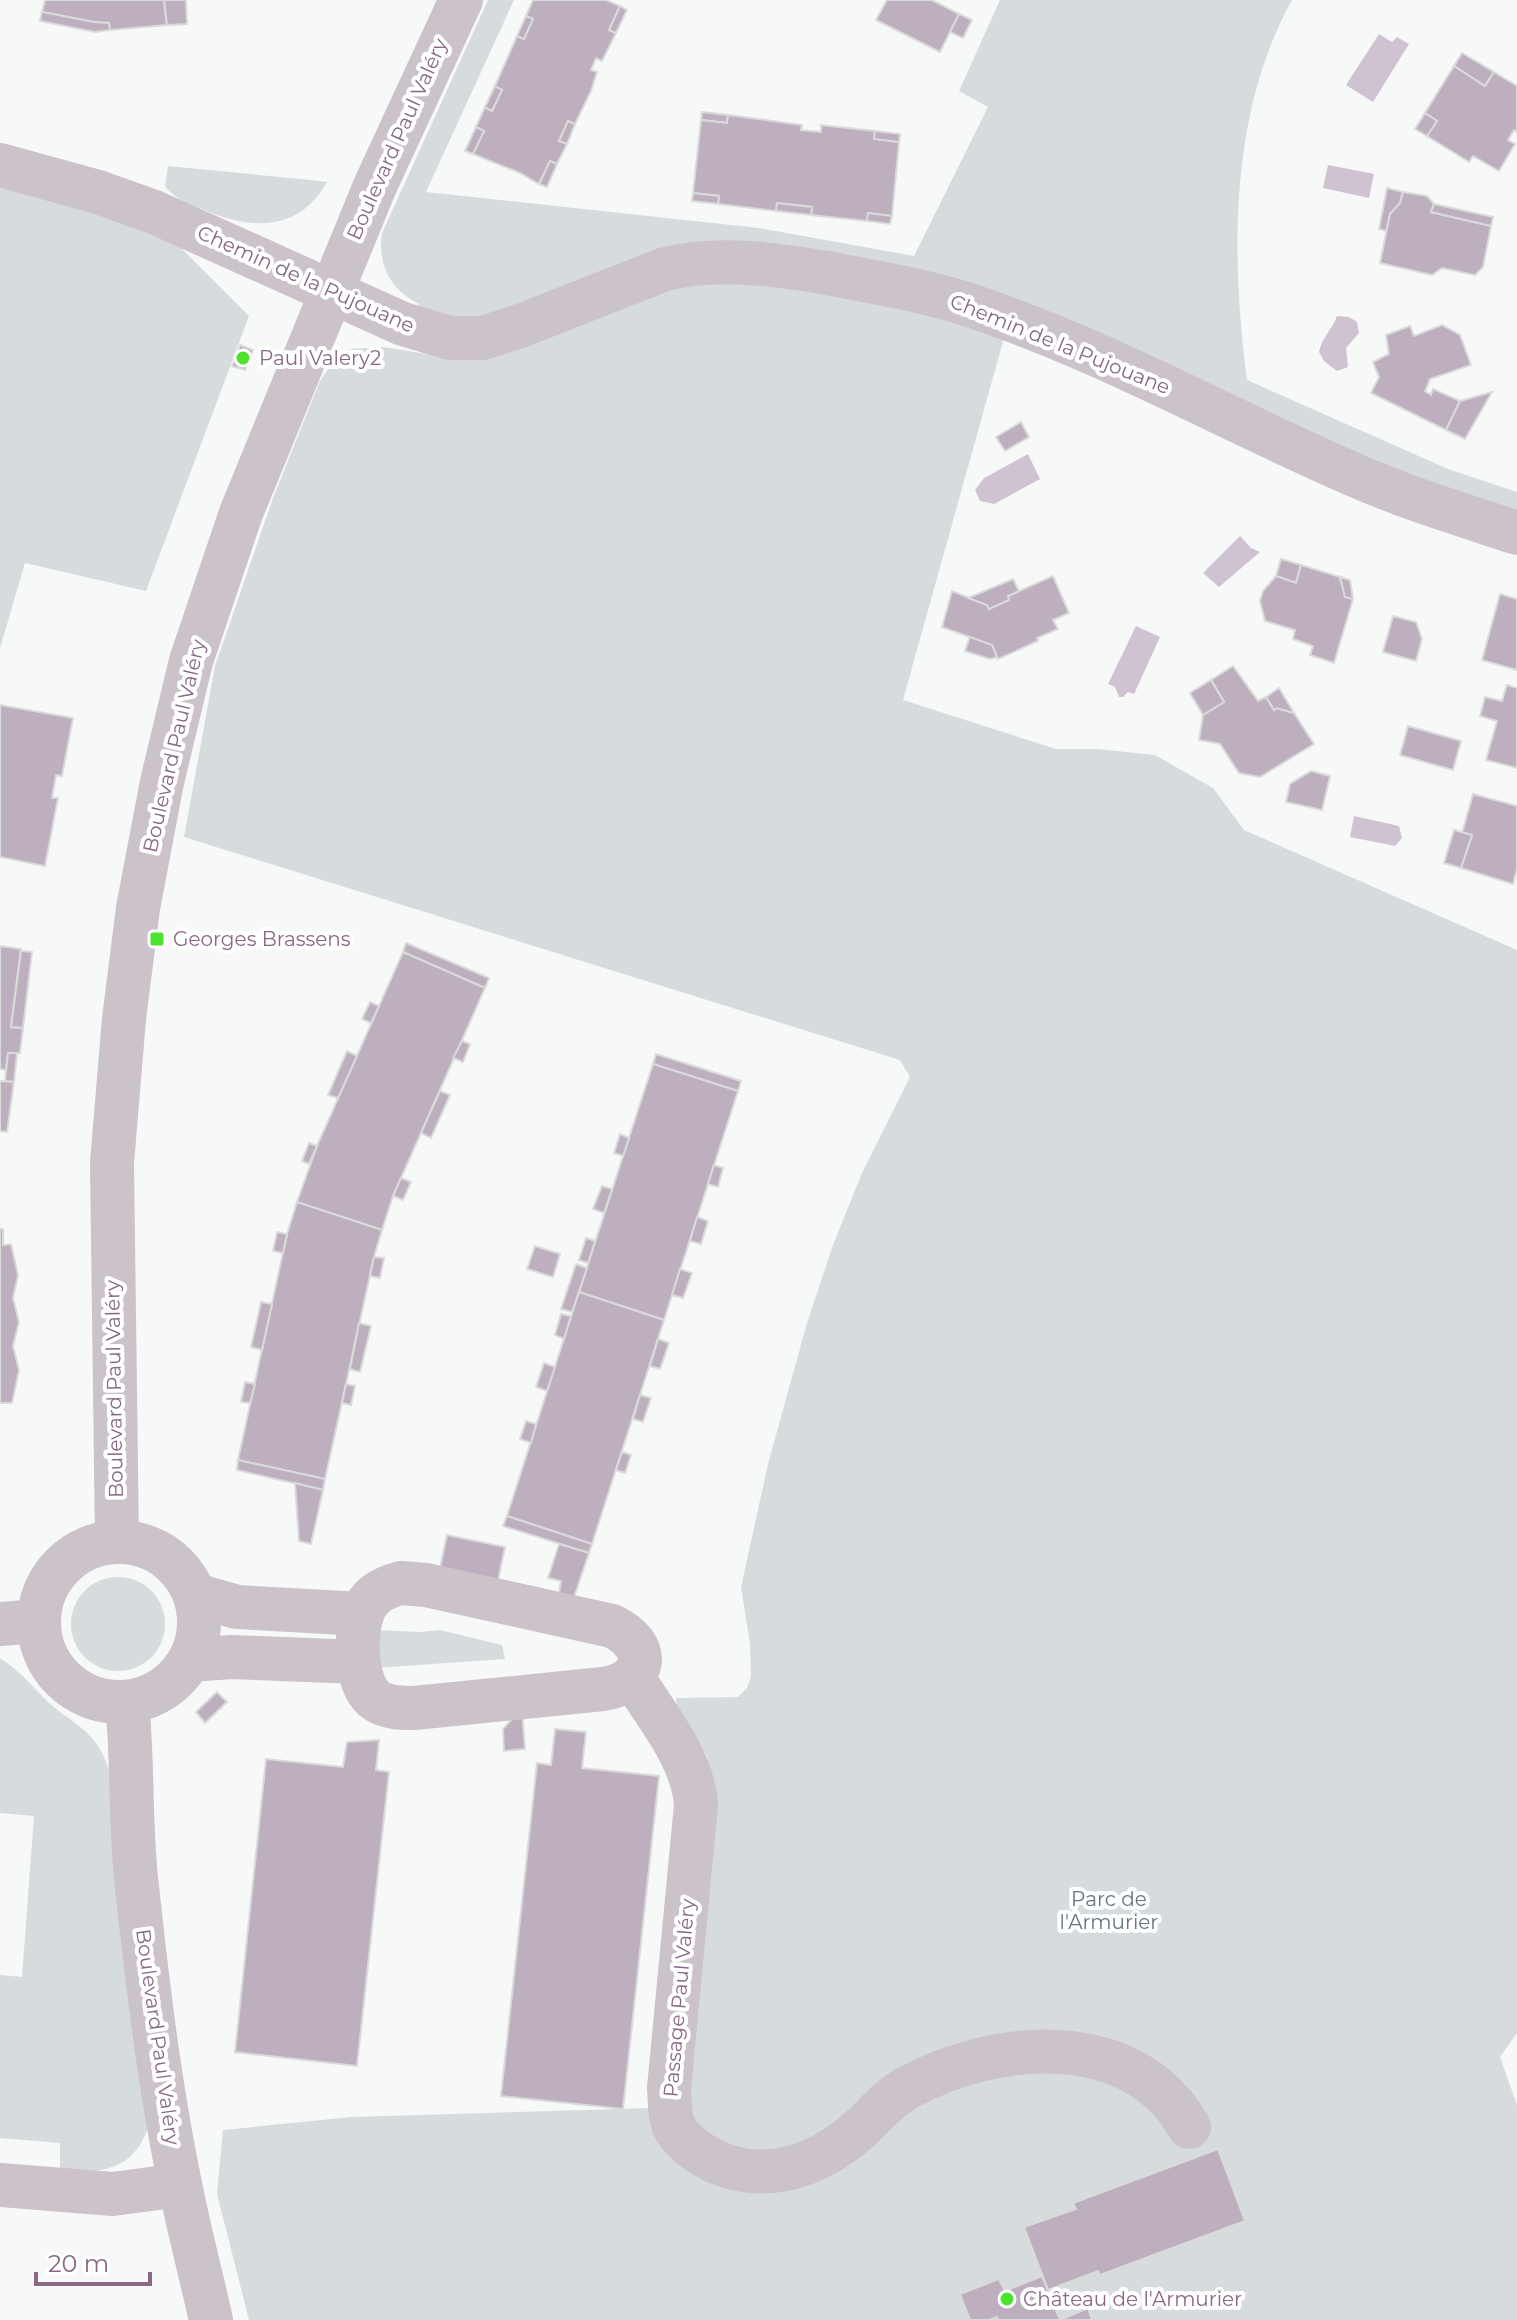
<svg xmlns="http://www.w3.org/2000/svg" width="1517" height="2320" font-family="Montserrat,sans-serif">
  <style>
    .green { fill: #d6dcde }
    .water { fill: #cfc3d1 }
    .building { fill: #bdafbd; stroke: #d9dbda; stroke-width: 2 }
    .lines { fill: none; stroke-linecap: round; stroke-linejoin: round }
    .minor { stroke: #cbc2ca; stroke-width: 44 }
    .poi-dot { fill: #4ce32c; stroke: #fff; stroke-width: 3 }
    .labels { text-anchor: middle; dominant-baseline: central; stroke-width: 8; stroke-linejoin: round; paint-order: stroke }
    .street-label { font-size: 20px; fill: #886886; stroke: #fff }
    .poi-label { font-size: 20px; fill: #886886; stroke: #fff; text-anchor: start }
    .park-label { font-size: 20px; fill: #67757f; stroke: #fff }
  </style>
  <rect width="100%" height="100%" fill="#f7f9f8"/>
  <g class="green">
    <path d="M488 0H514L426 192 759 228 914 256 988 107 959 91 1000 0H1292C1229 113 1231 256 1247 380L1448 469 1517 492V518L1371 461 1171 366 679 246 485 321 417 311 419 304C391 290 377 265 382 233Z"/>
    <path d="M168 166 311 180 327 182C299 233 249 230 202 209 187 203 175 199 165 186Z"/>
    <path d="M0 182 173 240 249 316 146 591 25 563 0 648Z"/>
    <path d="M725 280 882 302 1004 338 903 700 1056 749H1098L1155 755 1213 788 1244 830 1517 950V2033L1500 2057 1517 2105V2320H249L217 2194 223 2130 351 2117 687 2107 710 1787C709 1777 710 1764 706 1755 698 1735 676 1721 676 1698L738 1697 747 1688 751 1677 750 1644 741 1587 768 1464 807 1323 833 1245 862 1173 910 1077 900 1060 184 837 215 666 273 498 320 381 334 360 352 349 383 347 440 356 684 283Z"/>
    <circle cx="118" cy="1624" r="47"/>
    <path d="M376 1630 420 1632 440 1630 502 1645 505 1659 375 1668Z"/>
    <path d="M0 1658C19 1670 31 1685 47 1701 74 1726 98 1730 109 1771L150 2121C136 2171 104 2172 60 2173V2143L0 2138V1975L22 1977 34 1816 0 1813Z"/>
  </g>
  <g class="water">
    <path d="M1379 34 1392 42 1397 37 1409 44 1373 102 1346 85Z"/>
    <path d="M1328 165 1374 174 1369 198 1323 188Z"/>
    <path d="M1337 316 1349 317 1357 322 1359 333 1346 348 1348 367 1337 371 1324 361 1319 352C1322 337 1332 330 1337 316Z"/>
    <path d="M1028 454 1040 479 994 504 980 501 975 490 984 478Z"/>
    <path d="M1240 536 1251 548 1260 552 1219 587 1203 573Z"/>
    <path d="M1136 626 1160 637 1134 694 1128 692 1123 697H1119L1115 687 1108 684Z"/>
    <path d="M1354 816 1399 826 1402 838 1395 846 1350 837Z"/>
  </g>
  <g class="building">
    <path d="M45 0H164L167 25 110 30 109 23 94 22 42 12Z"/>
    <path d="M164 0H186L187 24 167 25Z"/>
    <path d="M533 0H606L620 6 609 30 616 33 602 61 596 58 591 70 597 72 591 91 575 124 568 121 559 141 567 144 557 164 550 161 539 184 520 173 473 154 484 131 476 127 485 107 492 111 502 90 495 86 517 36 524 39 533 19 526 16Z"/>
    <path d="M887 0H932L959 14 940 52 876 20Z"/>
    <path d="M620 6 627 10 616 33 609 30Z"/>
    <path d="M42 12 94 22 109 23 110 30 95 32 40 21Z"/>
    <path d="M959 14 972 20 963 38 950 32Z"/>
    <path d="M526 16 533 19 524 39 517 36Z"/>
    <path d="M1462 53 1494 72 1485 86 1454 66Z"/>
    <path d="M1454 66 1485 86 1494 72 1517 86V132L1514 130 1508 140 1515 144 1499 171 1473 156 1469 162 1427 136 1437 121 1425 113Z"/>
    <path d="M495 86 502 90 492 111 485 107Z"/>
    <path d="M702 112 728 115 727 123 701 120Z"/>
    <path d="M1425 113 1437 121 1427 136 1415 129Z"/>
    <path d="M728 115 802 125 801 130 821 132V125L875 131 874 139 899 142 892 216 868 213 867 221 811 215 812 207 777 203 776 211 718 204 719 196 693 193 701 120 727 123Z"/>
    <path d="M568 121 575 124 567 144 559 141Z"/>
    <path d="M476 127 484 131 473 154 465 151Z"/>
    <path d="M875 131 900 134 899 142 874 139Z"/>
    <path d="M550 161 557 164 547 187 539 184Z"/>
    <path d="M1387 188 1403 192 1400 203 1390 214 1386 231 1379 229Z"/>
    <path d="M1403 192 1427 196 1434 204 1431 212 1491 226 1483 267 1475 275 1442 268 1432 275 1380 263 1390 214 1400 203Z"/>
    <path d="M693 193 719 196 718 204 692 201Z"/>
    <path d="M777 203 812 207 811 215 776 211Z"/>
    <path d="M1434 204 1493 217 1491 226 1431 212Z"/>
    <path d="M868 213 892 216 890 224 867 221Z"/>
    <path d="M1442 325 1460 335 1471 365 1430 379 1425 391 1431 395 1433 389 1460 401 1446 430 1371 393 1379 377 1373 362 1389 354 1386 335 1410 326 1414 336Z"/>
    <path d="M240 345 253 350 245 370 232 366Z"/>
    <path d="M1492 392 1465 439 1446 430 1460 401Z"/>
    <path d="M1021 422 1029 437 1005 451 996 437Z"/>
    <path d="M1281 559 1301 565 1296 583 1276 576Z"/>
    <path d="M1301 565 1340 577 1345 597 1353 599 1334 663 1310 655 1313 646 1293 639 1295 630 1265 621 1260 601 1263 591 1276 576 1296 583Z"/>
    <path d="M1053 576 1069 613 1053 620 1058 629 1037 638 1038 641 998 659 992 645 942 627 952 591 987 605 989 609 1009 600 1008 596Z"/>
    <path d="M1340 577 1350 580 1353 599 1345 597Z"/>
    <path d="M1013 579 1019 591 1008 596 1009 600 989 609 987 605 968 598Z"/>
    <path d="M1500 594 1517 599V670L1482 660Z"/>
    <path d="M1393 616 1416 622 1422 639 1416 661 1383 652Z"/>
    <path d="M970 637 992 645 997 657 990 659 965 651Z"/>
    <path d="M1233 666 1258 701 1266 697 1274 710 1277 708 1294 713 1314 744 1260 777 1239 773 1220 744 1199 740 1203 715 1224 702 1211 680Z"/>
    <path d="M1211 680 1224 702 1203 715 1190 693Z"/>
    <path d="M1507 685 1517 688V768L1486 760 1497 721 1480 716 1485 697 1502 701Z"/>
    <path d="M1279 688 1294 713 1277 708 1274 710 1266 697Z"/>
    <path d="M0 705 73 718 62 776 56 775 52 798H58L45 866 0 857Z"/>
    <path d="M1408 726 1461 741 1453 770 1400 755Z"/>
    <path d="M1311 771 1330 776 1322 810 1286 802 1290 784Z"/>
    <path d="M1473 794 1517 806V869L1513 884 1461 868 1472 835 1462 833Z"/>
    <path d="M1454 830 1472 835 1461 868 1444 863Z"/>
    <path d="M406 943 489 978 485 988 403 952Z"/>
    <path d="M0 946 21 949 11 1027 23 1028 20 1053H8L6 1070 0 1069Z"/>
    <path d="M21 951 32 952 23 1028 11 1027Z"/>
    <path d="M403 952 485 988 393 1196 382 1230 297 1202 317 1146Z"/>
    <path d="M370 1002 379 1006 371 1023 362 1019Z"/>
    <path d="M462 1041 470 1044 463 1062 453 1058Z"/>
    <path d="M347 1051 357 1056 338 1098 328 1095Z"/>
    <path d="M8 1053H17L14 1082 5 1081Z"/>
    <path d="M656 1054 741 1081 738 1091 653 1064Z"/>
    <path d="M653 1064 738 1091 664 1320 579 1292Z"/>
    <path d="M0 1081 14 1082 7 1132 0 1131Z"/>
    <path d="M440 1091 450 1095 431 1138 421 1133Z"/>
    <path d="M620 1134 629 1138 623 1156 614 1153Z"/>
    <path d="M309 1143 317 1146 309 1164 302 1161Z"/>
    <path d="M714 1165 723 1168 718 1187 708 1184Z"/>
    <path d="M401 1178 411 1182 403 1200 393 1196Z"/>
    <path d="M602 1186 612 1189 604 1213 593 1209Z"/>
    <path d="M297 1202 382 1230 374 1257 325 1479 238 1460 287 1234Z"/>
    <path d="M697 1217 708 1221 701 1244 690 1241Z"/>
    <path d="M0 1229H3V1245L11 1244 18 1275 13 1298 19 1322 13 1346 19 1370 12 1403H0Z"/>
    <path d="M277 1232 287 1234 283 1253 273 1251Z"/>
    <path d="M586 1238 595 1241 588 1263 579 1260Z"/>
    <path d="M535 1246 560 1254 553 1277 527 1269Z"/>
    <path d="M374 1257 384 1258 380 1278 370 1276Z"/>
    <path d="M576 1264 587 1268 572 1312 561 1309Z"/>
    <path d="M680 1269 692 1273 683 1298 672 1295Z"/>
    <path d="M579 1292 664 1320 592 1544 507 1516Z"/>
    <path d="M261 1302 272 1304 262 1350 251 1347Z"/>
    <path d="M561 1314 571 1316 564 1339 555 1335Z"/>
    <path d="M359 1323 371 1326 360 1372 350 1369Z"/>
    <path d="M658 1339 669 1343 660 1369 650 1366Z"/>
    <path d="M544 1363 555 1367 547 1391 536 1387Z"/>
    <path d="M245 1382 255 1384 250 1403 241 1402Z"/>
    <path d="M346 1384 355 1386 351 1405 342 1403Z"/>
    <path d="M640 1395 651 1398 643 1422 633 1419Z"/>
    <path d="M526 1421 536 1424 531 1443 520 1439Z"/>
    <path d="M622 1452 631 1455 625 1473 616 1470Z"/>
    <path d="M238 1460 325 1479 323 1490 237 1470Z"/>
    <path d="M295 1483 323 1490 311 1544 299 1541Z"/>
    <path d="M507 1516 592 1544 589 1553 503 1526Z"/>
    <path d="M447 1535 505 1547 497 1585 439 1573Z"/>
    <path d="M559 1544 589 1553 572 1603 558 1599 561 1581 548 1578Z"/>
    <path d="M217 1692 227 1702 205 1723 196 1712Z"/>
    <path d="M520 1710H522L525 1749 504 1751 503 1729Z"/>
    <path d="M555 1729 586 1732 582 1768 659 1776 623 2109 501 2096 537 1763 551 1765Z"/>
    <path d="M379 1740 376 1770 389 1772 357 2066 235 2052 266 1759 343 1767 347 1742Z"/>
    <path d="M1218 2149 1245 2221 1100 2275 1098 2271 1048 2290 1024 2227 1076 2209 1073 2203Z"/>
    <path d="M1042 2276 1060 2320 1088 2308 1092 2320H998L997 2317 989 2320H970L960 2294 999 2279 1005 2291Z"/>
  </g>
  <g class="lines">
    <g class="minor">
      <path d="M0 165 98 192 154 212 403 324 450 338H483L520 326 665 269C718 256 773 264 827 273 875 282 922 290 969 305 1103 349 1227 420 1357 476 1409 499 1463 515 1517 533"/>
      <path d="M117 1542 112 1163 124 1019 138 908 162 782 191 661 241 513 375 186 461 0"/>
      <circle cx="119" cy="1622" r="80"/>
      <path d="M401 1583 426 1585 612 1626C652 1645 649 1682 603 1689L414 1708C402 1708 388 1708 377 1701 355 1687 354 1635 363 1612 369 1595 385 1587 401 1583Z"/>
      <path d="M195 1595 237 1607 362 1614"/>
      <path d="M0 1624 38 1621"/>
      <path d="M190 1660 232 1657 358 1662"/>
      <path d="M633 1678C657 1717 693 1758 696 1805L669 2088C670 2099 669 2113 673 2124 678 2136 687 2144 697 2151 730 2174 768 2177 806 2163 826 2155 846 2142 862 2127 877 2113 889 2098 907 2088 994 2040 1133 2027 1189 2127"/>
      <path d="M127 1702C133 1761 130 1819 136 1878 147 1980 159 2083 180 2184 189 2230 201 2275 211 2320"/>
      <path d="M0 2185 113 2194 180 2185"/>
    </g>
  </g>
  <g class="poi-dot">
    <circle cx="243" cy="358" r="8"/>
    <rect x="149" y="931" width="16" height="16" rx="4"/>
    <circle cx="1007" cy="2299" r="8"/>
  </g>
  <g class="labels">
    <g class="street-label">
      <text transform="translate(397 139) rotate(-66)">Boulevard Paul Valéry</text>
      <text transform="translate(306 279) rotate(24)">Chemin de la Pujouane</text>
      <text transform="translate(1060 344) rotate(22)">Chemin de la Pujouane</text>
      <text transform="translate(174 746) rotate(-77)">Boulevard Paul Valéry</text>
      <text transform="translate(114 1389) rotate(-91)">Boulevard Paul Valéry</text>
      <text transform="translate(679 1998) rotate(-85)">Passage Paul Valéry</text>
      <text transform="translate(158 2037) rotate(82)">Boulevard Paul Valéry</text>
    </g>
    <g class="poi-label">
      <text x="259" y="358">Paul Valery2</text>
      <text x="173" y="939">Georges Brassens</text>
      <text x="1023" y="2299">Château de l'Armurier</text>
    </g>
    <g class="park-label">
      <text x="1109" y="1899">Parc de<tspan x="1109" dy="23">l'Armurier</tspan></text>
    </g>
  </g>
  <path d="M36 2272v12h114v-12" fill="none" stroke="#886886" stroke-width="4"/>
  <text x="48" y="2272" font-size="24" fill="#886886" stroke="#ffffff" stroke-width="6" paint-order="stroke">20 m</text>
</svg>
